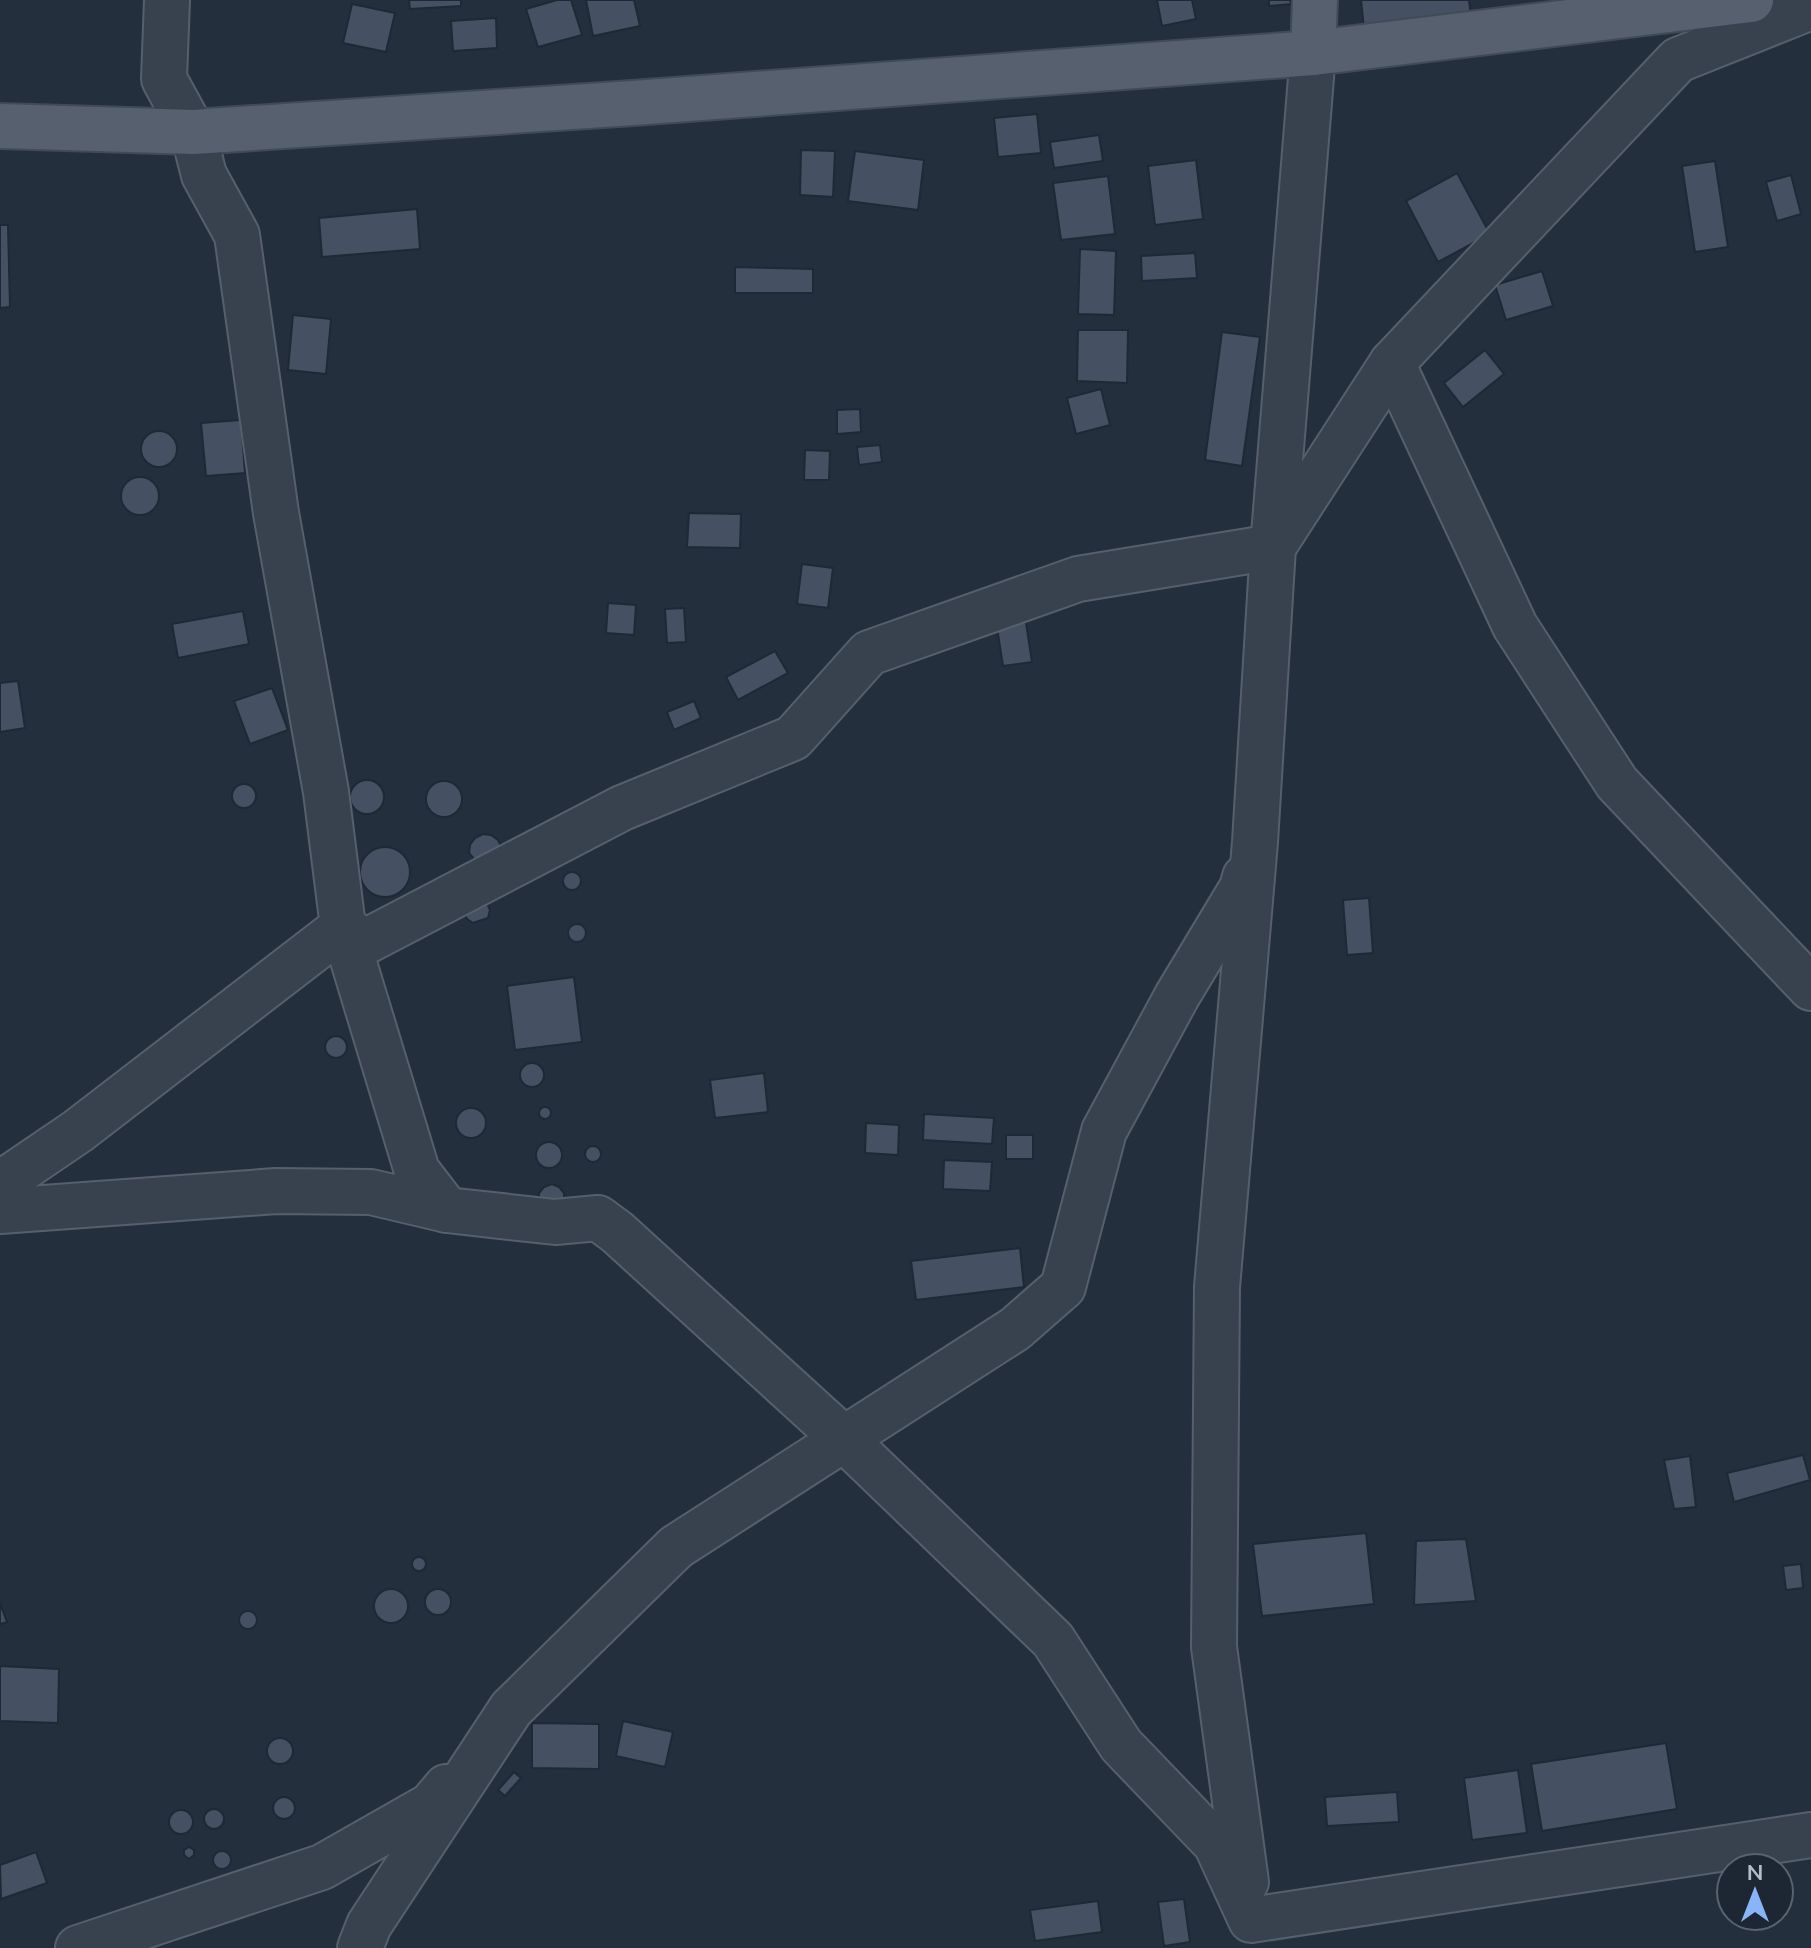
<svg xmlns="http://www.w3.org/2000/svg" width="1811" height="1948" font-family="Mulish,sans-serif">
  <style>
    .building { fill: #455162; stroke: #1f2835; stroke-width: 2 }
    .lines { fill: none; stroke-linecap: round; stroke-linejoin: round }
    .minor-casing { stroke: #565f6c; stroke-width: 48 }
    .major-casing { stroke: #414a57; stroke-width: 48 }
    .minor { stroke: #38414e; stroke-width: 44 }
    .major { stroke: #56606e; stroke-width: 44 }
  </style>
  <rect width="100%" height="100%" fill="#242f3e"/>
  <g class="building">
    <path d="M409 0H461V6L410 9Z"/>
    <path d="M557 0H571L582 35 538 47 526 9Z"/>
    <path d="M586 0H634L640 26 593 36Z"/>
    <path d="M1157 0H1192L1196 19 1162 26Z"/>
    <path d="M1269 0H1290L1291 4 1269 6Z"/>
    <path d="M1361 0H1469L1471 17 1364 29Z"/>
    <path d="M352 4 395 13 386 52 343 43Z"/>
    <path d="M496 18 497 48 453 51 451 21Z"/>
    <path d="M1037 114 1041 153 998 157 994 118Z"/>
    <path d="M1099 135 1103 161 1054 168 1050 142Z"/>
    <path d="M801 150 835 151 833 197 800 195Z"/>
    <path d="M855 151 924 160 918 210 848 201Z"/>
    <path d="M1196 160 1203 219 1155 225 1148 166Z"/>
    <path d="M1715 161 1728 247 1695 252 1682 166Z"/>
    <path d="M1457 173 1490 234 1438 262 1406 201Z"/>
    <path d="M1791 175 1801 214 1777 221 1766 182Z"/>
    <path d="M1108 176 1115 234 1061 240 1053 183Z"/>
    <path d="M417 209 420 249 322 257 319 218Z"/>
    <path d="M0 225H8L10 307 0 308Z"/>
    <path d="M1080 249 1116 251 1114 315 1078 314Z"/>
    <path d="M1195 253 1197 278 1142 281 1141 256Z"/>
    <path d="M735 267 813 269V293H735Z"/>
    <path d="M1542 271 1553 306 1506 320 1495 285Z"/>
    <path d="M293 315 331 319 326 374 288 370Z"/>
    <path d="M1078 330H1128L1127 383 1077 381Z"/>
    <path d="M1222 332 1260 337 1242 466 1205 460Z"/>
    <path d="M1485 350 1504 374 1463 407 1444 383Z"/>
    <path d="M1101 389 1110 425 1076 434 1067 398Z"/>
    <path d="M860 409 861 432 837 434V410Z"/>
    <path d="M241 420 245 473 206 476 201 423Z"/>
    <circle cx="159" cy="449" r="18"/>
    <path d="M880 445 882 462 859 465 857 447Z"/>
    <path d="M805 450 830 451 829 480H804Z"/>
    <circle cx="140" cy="496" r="19"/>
    <path d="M689 513 741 514 740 548 687 547Z"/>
    <path d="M802 564 833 568 828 608 797 604Z"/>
    <path d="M608 603 636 605 634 635 606 633Z"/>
    <path d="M684 608 686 642 667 643 665 609Z"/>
    <path d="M243 611 249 644 178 658 172 624Z"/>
    <path d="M1025 616 1032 662 1003 666 996 621Z"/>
    <path d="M775 651 788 673 738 700 726 677Z"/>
    <path d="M18 681 25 728 0 732V683Z"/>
    <path d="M272 688 288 730 250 744 234 701Z"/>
    <path d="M694 701 701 718 674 730 667 712Z"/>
    <circle cx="367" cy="797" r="17"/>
    <circle cx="444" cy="799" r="18"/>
    <circle cx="244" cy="796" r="12"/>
    <path d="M483 834 491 835 498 840 502 848 480 866 469 853 470 845 475 838Z"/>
    <circle cx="385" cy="872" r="25"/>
    <circle cx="572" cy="881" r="9"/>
    <path d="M481 898 487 903 490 910 488 918 473 923 467 919 463 911Z"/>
    <path d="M1369 898 1373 953 1347 955 1343 900Z"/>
    <circle cx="577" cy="933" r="9"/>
    <path d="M574 977 582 1042 515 1050 507 986Z"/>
    <circle cx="336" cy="1047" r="11"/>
    <circle cx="532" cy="1075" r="12"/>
    <path d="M764 1073 768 1112 715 1118 710 1080Z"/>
    <circle cx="545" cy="1113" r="6"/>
    <circle cx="471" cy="1123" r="15"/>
    <path d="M924 1114 994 1118 992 1144 923 1140Z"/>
    <path d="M866 1123 899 1125 898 1155 865 1153Z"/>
    <rect x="1006" y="1135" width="27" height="24"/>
    <circle cx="549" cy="1155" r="13"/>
    <circle cx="593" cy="1154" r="8"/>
    <path d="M944 1160 992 1162 990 1191 943 1189Z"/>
    <path d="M552 1184 559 1187 564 1193V1201H539V1193L544 1187Z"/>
    <path d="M1020 1248 1024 1287 916 1300 911 1261Z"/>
    <path d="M1803 1455 1810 1480 1734 1502 1727 1473Z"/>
    <path d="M1690 1456 1696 1507 1674 1509 1664 1460Z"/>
    <path d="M1366 1533 1374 1604 1262 1616 1253 1544Z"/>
    <path d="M1466 1539 1476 1601 1414 1605 1416 1541Z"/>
    <circle cx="419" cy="1564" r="7"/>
    <path d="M1801 1564 1803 1588 1786 1590 1783 1566Z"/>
    <circle cx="438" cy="1602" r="13"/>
    <circle cx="391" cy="1606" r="17"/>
    <path d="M0 1603 7 1622 0 1624Z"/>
    <circle cx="248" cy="1620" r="9"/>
    <path d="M0 1666 59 1669 58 1723 0 1721Z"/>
    <path d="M623 1721 673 1732 665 1767 616 1756Z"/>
    <path d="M532 1723 599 1724V1769L532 1768Z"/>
    <circle cx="280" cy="1751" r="13"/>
    <path d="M1666 1743 1677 1809 1542 1831 1531 1764Z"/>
    <path d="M1518 1770 1527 1833 1472 1840 1464 1778Z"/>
    <path d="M514 1772 521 1778 505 1796 498 1790Z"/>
    <path d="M1397 1792 1399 1822 1327 1826 1325 1797Z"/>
    <circle cx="284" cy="1808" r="11"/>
    <circle cx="214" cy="1819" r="10"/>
    <circle cx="181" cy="1822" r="12"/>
    <path d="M189 1847 194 1850V1855L189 1859 184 1855V1850Z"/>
    <circle cx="222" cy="1860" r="9"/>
    <path d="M36 1852 47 1883 1 1899 0 1865Z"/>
    <path d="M1184 1899 1190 1942 1164 1946 1158 1902Z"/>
    <path d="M1098 1901 1102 1932 1035 1941 1030 1910Z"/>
  </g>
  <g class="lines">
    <g class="minor-casing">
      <g id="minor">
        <path d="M167 0 164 79 193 132 204 175 237 235 276 513 326 792 343 927 417 1171 447 1210 555 1222 598 1218 617 1232 844 1439 1053 1640 1121 1745 1216 1844 1251 1920 1811 1835"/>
        <path d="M1392 363 1515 626 1617 783 1811 988"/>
        <path d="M0 1184 78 1131 343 927 365 942 622 808 793 738 869 653 1078 579 1273 547 1392 363 1678 60 1811 7"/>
        <path d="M0 1211 276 1191 371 1192 447 1210"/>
        <path d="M1246 1882 1214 1647 1217 1287 1255 842 1273 547 1313 53"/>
        <path d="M78 1948 322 1867 431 1805 446 1787"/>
        <path d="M360 1948 369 1925 511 1709 676 1547 1015 1329 1063 1287 1104 1131 1177 996 1242 888 1245 877"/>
      </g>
    </g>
    <g class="major-casing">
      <g id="major">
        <path d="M1313 53 1315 0"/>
        <path d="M0 126 193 132 633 103 1313 53 1751 0"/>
      </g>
    </g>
    <use href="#minor" class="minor"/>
    <use href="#major" class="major"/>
  </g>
  <g transform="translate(1755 1892)"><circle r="38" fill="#1d2633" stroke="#59626f" stroke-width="2"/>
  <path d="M0-6L14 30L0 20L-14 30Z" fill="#8ab4f8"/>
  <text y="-12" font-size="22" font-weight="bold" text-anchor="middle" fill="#b4bcc9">N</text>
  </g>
</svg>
